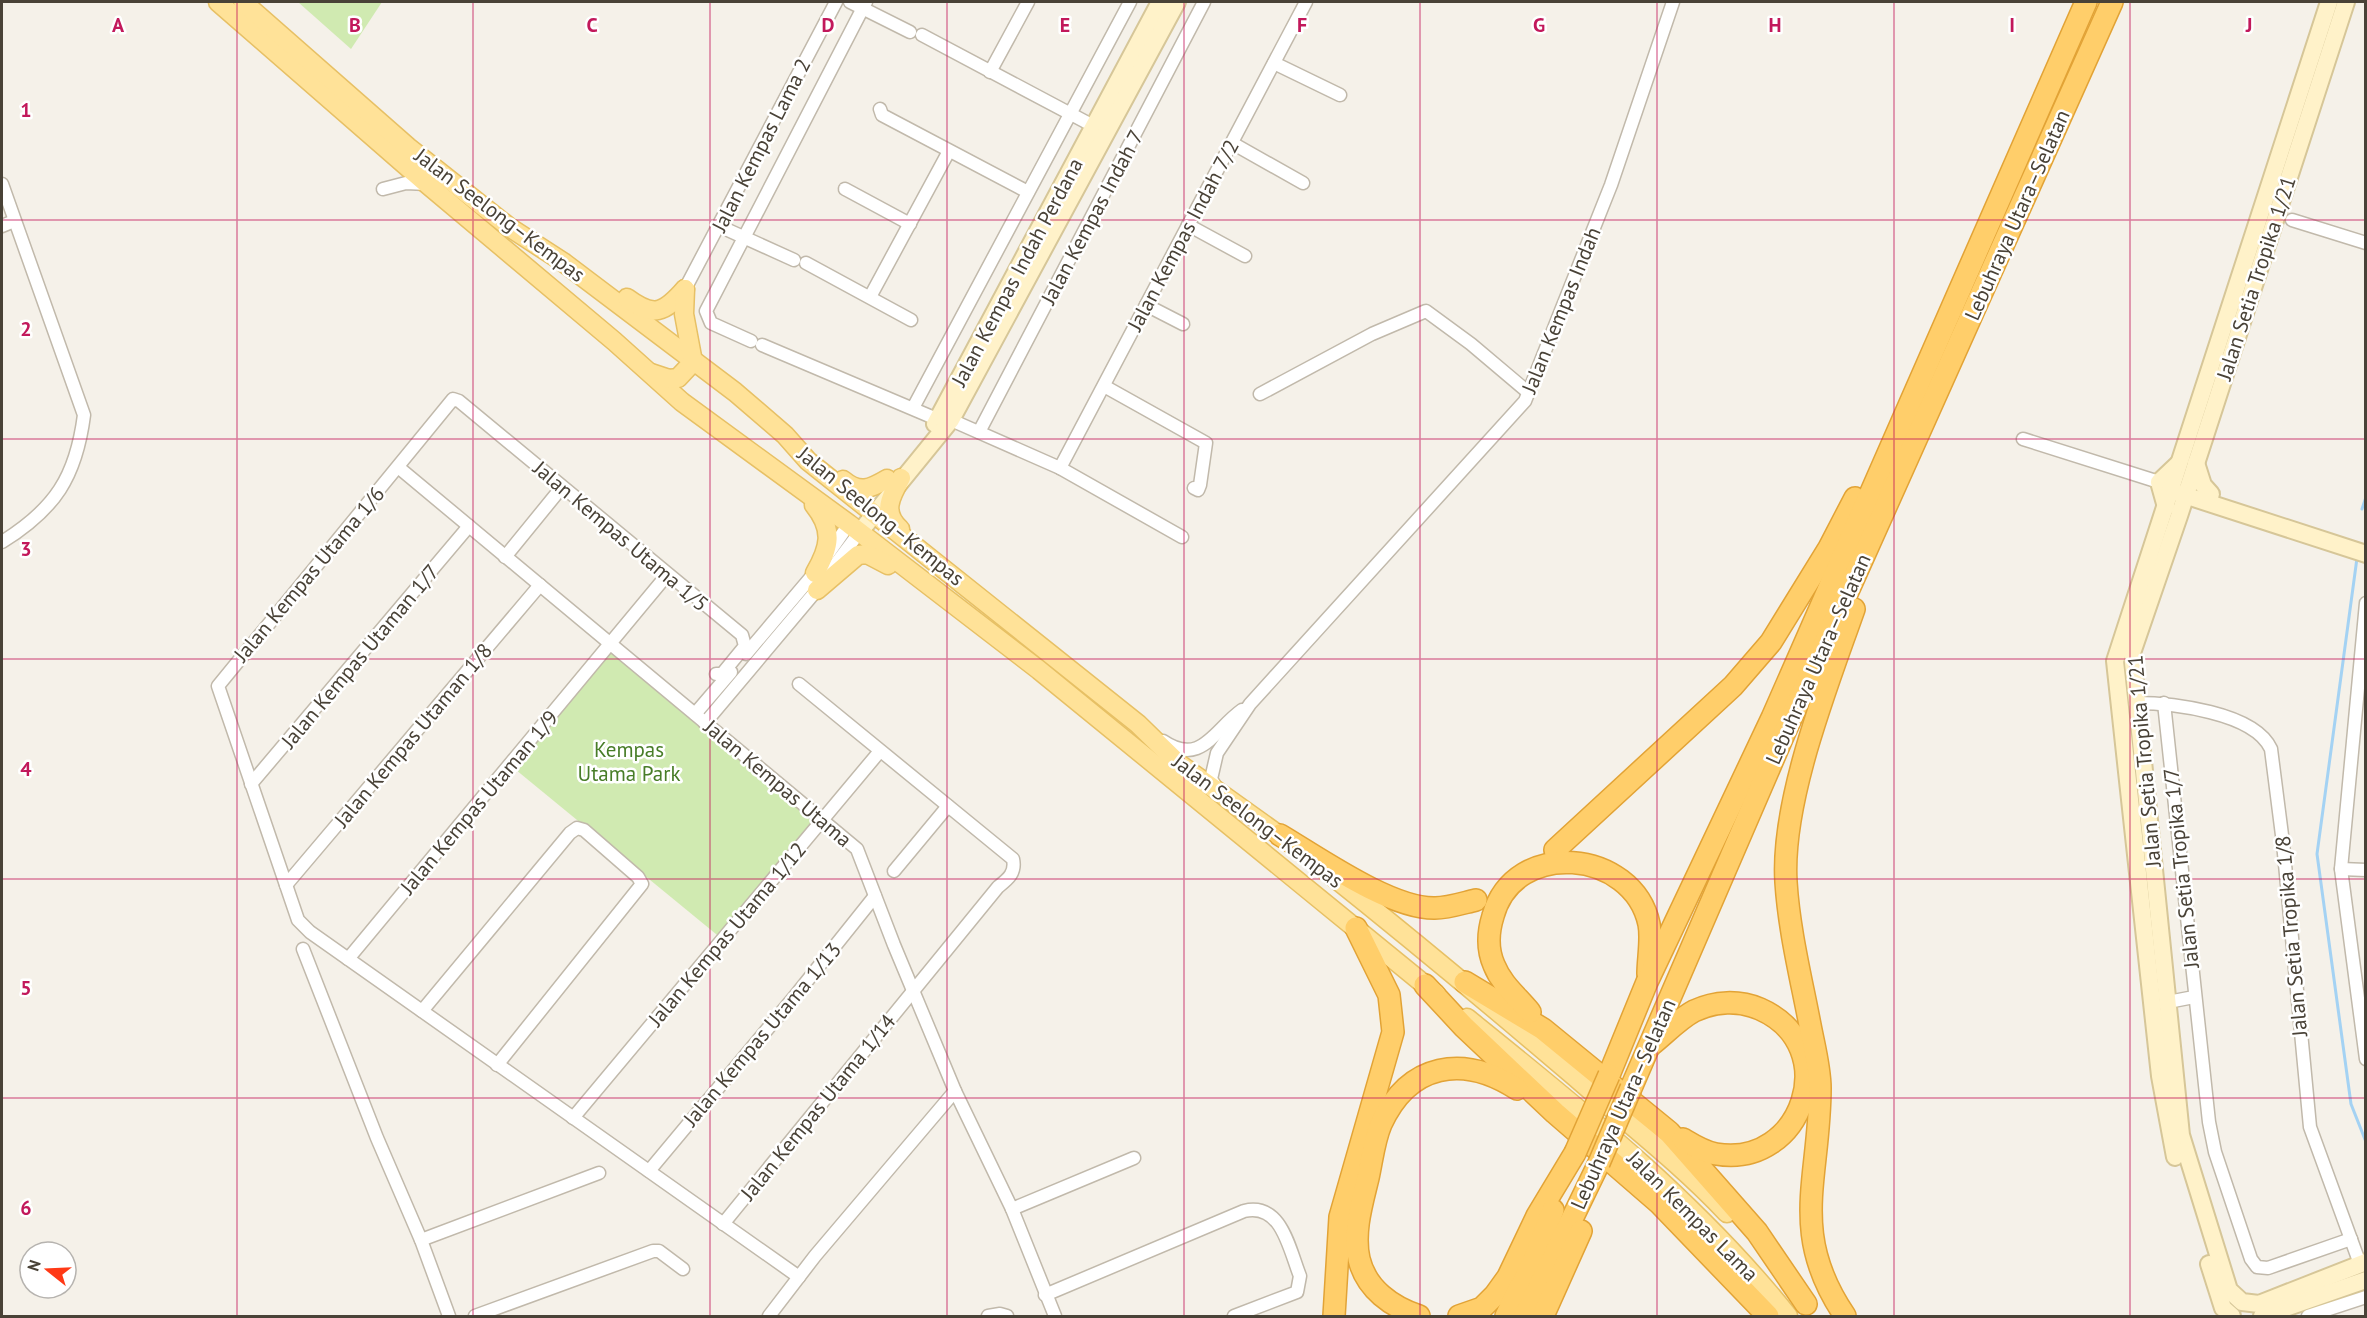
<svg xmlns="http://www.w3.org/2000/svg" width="2367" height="1318" font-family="'PT Sans',sans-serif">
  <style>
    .green { fill: #d0eab1 }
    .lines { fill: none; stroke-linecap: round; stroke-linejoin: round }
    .stream { stroke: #a4d2f3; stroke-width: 3 }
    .street-casing { stroke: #c1b9ab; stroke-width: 15 }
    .secondary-casing { stroke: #d6c698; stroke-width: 20 }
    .primary-casing { stroke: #e7c065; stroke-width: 21 }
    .highway-casing { stroke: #e2a336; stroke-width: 24 }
    .street { stroke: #fff; stroke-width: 12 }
    .secondary { stroke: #fff2c9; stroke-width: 16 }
    .primary { stroke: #ffe298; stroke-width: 18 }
    .highway { stroke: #ffce6a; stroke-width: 21 }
    .highway-bridge-casing { stroke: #e2a336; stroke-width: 24; stroke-linecap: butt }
    .highway-bridge { stroke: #ffce6a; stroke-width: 21 }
    .grid { fill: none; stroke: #c2185b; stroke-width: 1.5; stroke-opacity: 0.55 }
    .labels { text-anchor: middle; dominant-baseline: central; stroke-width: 5; stroke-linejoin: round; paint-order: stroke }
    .street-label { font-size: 21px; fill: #494237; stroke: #fff }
    .park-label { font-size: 21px; fill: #487d28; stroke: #fff }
    .grid-label { font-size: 20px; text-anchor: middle; font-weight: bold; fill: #c2185b; stroke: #fff; stroke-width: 5; stroke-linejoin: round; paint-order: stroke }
  </style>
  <rect width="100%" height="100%" fill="#f5f1e9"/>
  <g class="green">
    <path d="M298 2H382L351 49Z"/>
    <path d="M610 644 823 820 722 939 510 765Z"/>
  </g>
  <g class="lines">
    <g class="stream">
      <path d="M2362 509 2366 497"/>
      <path d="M2357 558 2317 854 2351 1104 2366 1142"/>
    </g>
    <g class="street-casing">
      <g id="street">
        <path d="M850 2 910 32"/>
        <path d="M922 35 1101 130"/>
        <path d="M1274 63 1340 95"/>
        <path d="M990 72 1028 2"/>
        <path d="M880 109 882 115 1028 192"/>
        <path d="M1232 143 1303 183"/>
        <path d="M2 184 84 415C76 477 55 509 2 542"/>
        <path d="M383 189 406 183 427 184"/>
        <path d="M845 189 910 224"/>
        <path d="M2292 220 2366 243"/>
        <path d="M1188 225 1245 256"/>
        <path d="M2 226 14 221"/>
        <path d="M719 226 794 260"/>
        <path d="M806 263 911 320"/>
        <path d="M685 289 836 2"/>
        <path d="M870 297 949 151"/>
        <path d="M1146 305 1183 324"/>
        <path d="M751 341 711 323 706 311 866 2"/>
        <path d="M762 345 939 420"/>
        <path d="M1104 386 1206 443 1200 485 1198 490 1194 488"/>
        <path d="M1260 394 1372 334 1426 311 1471 344 1529 393"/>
        <path d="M913 408 1130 2"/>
        <path d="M951 420 1060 468 1182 537"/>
        <path d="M979 432 1204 2"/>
        <path d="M2023 439 2159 482 2166 487"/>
        <path d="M398 467 857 849 894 945 955 1091 1012 1209 1055 1316"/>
        <path d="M1060 468 1306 2"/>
        <path d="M828 554 849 524"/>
        <path d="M505 557 562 487"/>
        <path d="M831 570 859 533"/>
        <path d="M2366 603 2341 869 2366 1059"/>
        <path d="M746 654 818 569"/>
        <path d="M716 674H722L745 646 742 635 459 401 453 399 218 686 298 920 310 932 799 1277"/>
        <path d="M2135 703C2171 703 2254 712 2271 749L2283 843 2310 1127 2360 1264"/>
        <path d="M2164 703 2209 1122 2215 1152 2251 1259 2257 1267 2268 1268 2351 1239"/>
        <path d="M695 714 731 672"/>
        <path d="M705 723 821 585"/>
        <path d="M1163 741C1201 767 1214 730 1242 710"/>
        <path d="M251 784 469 526"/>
        <path d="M1218 790 1211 779 1217 753 1250 704 1525 401 1611 185 1673 2"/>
        <path d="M2341 869 2366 870"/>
        <path d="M894 871 948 806"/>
        <path d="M286 885 540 585"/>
        <path d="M303 949 377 1138 421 1240 449 1316"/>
        <path d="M348 959 667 575"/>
        <path d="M2168 1002 2194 997"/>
        <path d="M422 1011 570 833 577 828 584 830 638 877 642 884 497 1065"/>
        <path d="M573 1118 880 751"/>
        <path d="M649 1171 795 996 875 896"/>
        <path d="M1012 1209 1134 1158"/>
        <path d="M723 1224 998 887C1008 879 1016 873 1013 859L799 684"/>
        <path d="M421 1240 599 1173"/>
        <path d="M1045 1295 1244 1211C1282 1202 1289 1249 1300 1276L1297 1292 1234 1316"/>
        <path d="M475 1316 653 1251H659L683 1269"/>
        <path d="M769 1316 815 1256 955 1091"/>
        <path d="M988 1316 1000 1314 1007 1316"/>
        <path d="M2308 1316 2366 1297"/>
      </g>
    </g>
    <g class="secondary-casing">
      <g id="secondary">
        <path d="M2346 2 2179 516 2132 653 2181 1135 2229 1290 2242 1302 2259 1304 2366 1262"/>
        <path d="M935 424 1160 2"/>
        <path d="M2196 463 2203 485 2211 494"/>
        <path d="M2175 492 2366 554"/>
        <path d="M2166 507 2159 482 2178 464"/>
        <path d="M859 533 951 420 1177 2"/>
        <path d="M2175 1157 2160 1076 2115 661 2329 2"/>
        <path d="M2209 1264 2223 1308 2232 1316"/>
        <path d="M2262 1316 2366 1280"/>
      </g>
    </g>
    <g class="primary-casing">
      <g id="primary">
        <path d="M218 2 427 184 614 341 682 402 849 524 1039 670 1436 994"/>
        <path d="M243 2 408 147 509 227 563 262 735 392 785 435 808 461 1138 724 1178 763 1290 843"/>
        <path d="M627 298C654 318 664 313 685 289"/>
        <path d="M651 373 669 379 678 378 693 362 684 314 685 289"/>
        <path d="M843 480C860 494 870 489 887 479"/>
        <path d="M814 505C834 530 830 547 815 573"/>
        <path d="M900 529C881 512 891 496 901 478"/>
        <path d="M817 590 858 555 867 554 888 565"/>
        <path d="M1326 871C1410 938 1493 1007 1575 1077 1626 1122 1680 1163 1727 1213"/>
        <path d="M1467 1018C1581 1110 1697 1202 1788 1316"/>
      </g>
    </g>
    <g class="highway-casing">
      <g id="highway">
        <path d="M1280 835C1319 858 1391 909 1435 908 1448 908 1463 903 1476 900"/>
        <path d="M1555 850 1733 686 1771 642 1829 548 1855 498"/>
        <path d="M1465 982 1543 1029 1669 1132 1757 1232 1806 1304"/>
        <path d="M1425 985 1464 1027 1555 1113 1659 1203 1768 1316"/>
        <path d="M1530 1012C1517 996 1502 985 1494 965 1487 949 1488 932 1493 916 1514 838 1633 849 1649 924 1652 939 1648 959 1648 974"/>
        <path d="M1651 1045C1665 1034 1679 1019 1694 1011 1715 1001 1739 1000 1760 1009 1844 1046 1803 1169 1716 1154 1704 1152 1693 1145 1683 1139"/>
        <path d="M1609 1075 1647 982 1772 718 2086 2"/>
        <path d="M1631 1088 1784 734 2112 2"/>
        <path d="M1334 1316 1340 1217 1393 1032 1389 995 1356 928"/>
        <path d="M1419 1316C1392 1307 1366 1289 1359 1259 1353 1232 1362 1203 1368 1178 1372 1160 1374 1140 1381 1124 1409 1063 1463 1054 1517 1089"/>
        <path d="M1459 1316 1482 1308 1495 1295 1508 1277 1537 1216 1575 1153"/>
        <path d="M1506 1316 1534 1260 1553 1210"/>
        <path d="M1525 1316 1599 1163"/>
        <path d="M1543 1316 1581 1231"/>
        <path d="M1845 1316C1788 1232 1820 1179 1820 1088 1820 1068 1814 1046 1810 1025 1801 978 1789 930 1786 882 1781 801 1827 686 1854 609"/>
      </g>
    </g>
    <use href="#street" class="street"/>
    <use href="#secondary" class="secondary"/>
    <use href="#primary" class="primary"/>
    <use href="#highway" class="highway"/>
    <g class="highway-bridge-casing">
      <g id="highway-bridge">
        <path d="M1575 1153 1609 1075"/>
        <path d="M1599 1163 1631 1088"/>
      </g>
    </g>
    <use href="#highway-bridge" class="highway-bridge"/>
  </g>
  <path class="grid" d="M237 2V1316M473 2V1316M710 2V1316M947 2V1316M1184 2V1316M1420 2V1316M1657 2V1316M1894 2V1316M2130 2V1316M2 220H2366M2 439H2366M2 659H2366M2 879H2366M2 1098H2366"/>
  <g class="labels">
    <g class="street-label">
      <text transform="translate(761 145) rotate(-63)">Jalan Kempas Lama 2</text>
      <text transform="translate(500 215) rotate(37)">Jalan Seelong–Kempas</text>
      <text transform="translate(2017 215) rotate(-66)">Lebuhraya Utara–Selatan</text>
      <text transform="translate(1092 217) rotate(-62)">Jalan Kempas Indah 7</text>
      <text transform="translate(1183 235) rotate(-62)">Jalan Kempas Indah 7/2</text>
      <text transform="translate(1017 272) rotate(-62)">Jalan Kempas Indah Perdana</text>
      <text transform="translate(2256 278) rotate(-72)">Jalan Setia Tropika 1/21</text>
      <text transform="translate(1561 310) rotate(-68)">Jalan Kempas Indah</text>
      <text transform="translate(881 516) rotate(39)">Jalan Seelong–Kempas</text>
      <text transform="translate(621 536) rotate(40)">Jalan Kempas Utama 1/5</text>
      <text transform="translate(309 574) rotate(-50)">Jalan Kempas Utama 1/6</text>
      <text transform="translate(360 656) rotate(-50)">Jalan Kempas Utaman 1/7</text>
      <text transform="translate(1818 659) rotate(-66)">Lebuhraya Utara–Selatan</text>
      <text transform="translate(413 735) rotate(-50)">Jalan Kempas Utaman 1/8</text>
      <text transform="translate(2144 761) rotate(-95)">Jalan Setia Tropika 1/21</text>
      <text transform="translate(778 783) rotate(40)">Jalan Kempas Utama</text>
      <text transform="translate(479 802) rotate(-50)">Jalan Kempas Utaman 1/9</text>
      <text transform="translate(1258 821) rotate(37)">Jalan Seelong–Kempas</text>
      <text transform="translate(2181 868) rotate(-96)">Jalan Setia Tropika 1/7</text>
      <text transform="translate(727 934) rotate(-50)">Jalan Kempas Utama 1/12</text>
      <text transform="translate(2291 936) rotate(-95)">Jalan Setia Tropika 1/8</text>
      <text transform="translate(762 1034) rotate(-50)">Jalan Kempas Utama 1/13</text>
      <text transform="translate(1623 1104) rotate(-66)">Lebuhraya Utara–Selatan</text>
      <text transform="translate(818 1107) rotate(-51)">Jalan Kempas Utama 1/14</text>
      <text transform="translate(1693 1216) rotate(45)">Jalan Kempas Lama</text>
    </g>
    <g class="park-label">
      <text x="629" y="749">Kempas<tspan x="629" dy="24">Utama Park</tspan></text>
    </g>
  </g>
  <g class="grid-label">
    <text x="118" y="32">A</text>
    <text x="355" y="32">B</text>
    <text x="592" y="32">C</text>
    <text x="828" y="32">D</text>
    <text x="1065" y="32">E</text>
    <text x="1302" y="32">F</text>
    <text x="1539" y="32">G</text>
    <text x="1775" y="32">H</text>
    <text x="2012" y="32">I</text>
    <text x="2249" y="32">J</text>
    <text x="26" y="117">1</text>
    <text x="26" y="336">2</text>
    <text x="26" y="556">3</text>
    <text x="26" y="776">4</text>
    <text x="26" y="995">5</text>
    <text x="26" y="1215">6</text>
  </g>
  <rect width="2367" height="1318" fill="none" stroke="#494237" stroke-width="6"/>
  <g transform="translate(48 1270) rotate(288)"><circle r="28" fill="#ffffff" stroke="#b6b3af" stroke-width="1.5"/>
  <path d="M0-4.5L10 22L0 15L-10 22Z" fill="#ff3916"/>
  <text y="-9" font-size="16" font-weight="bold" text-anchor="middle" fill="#494237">N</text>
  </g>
</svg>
